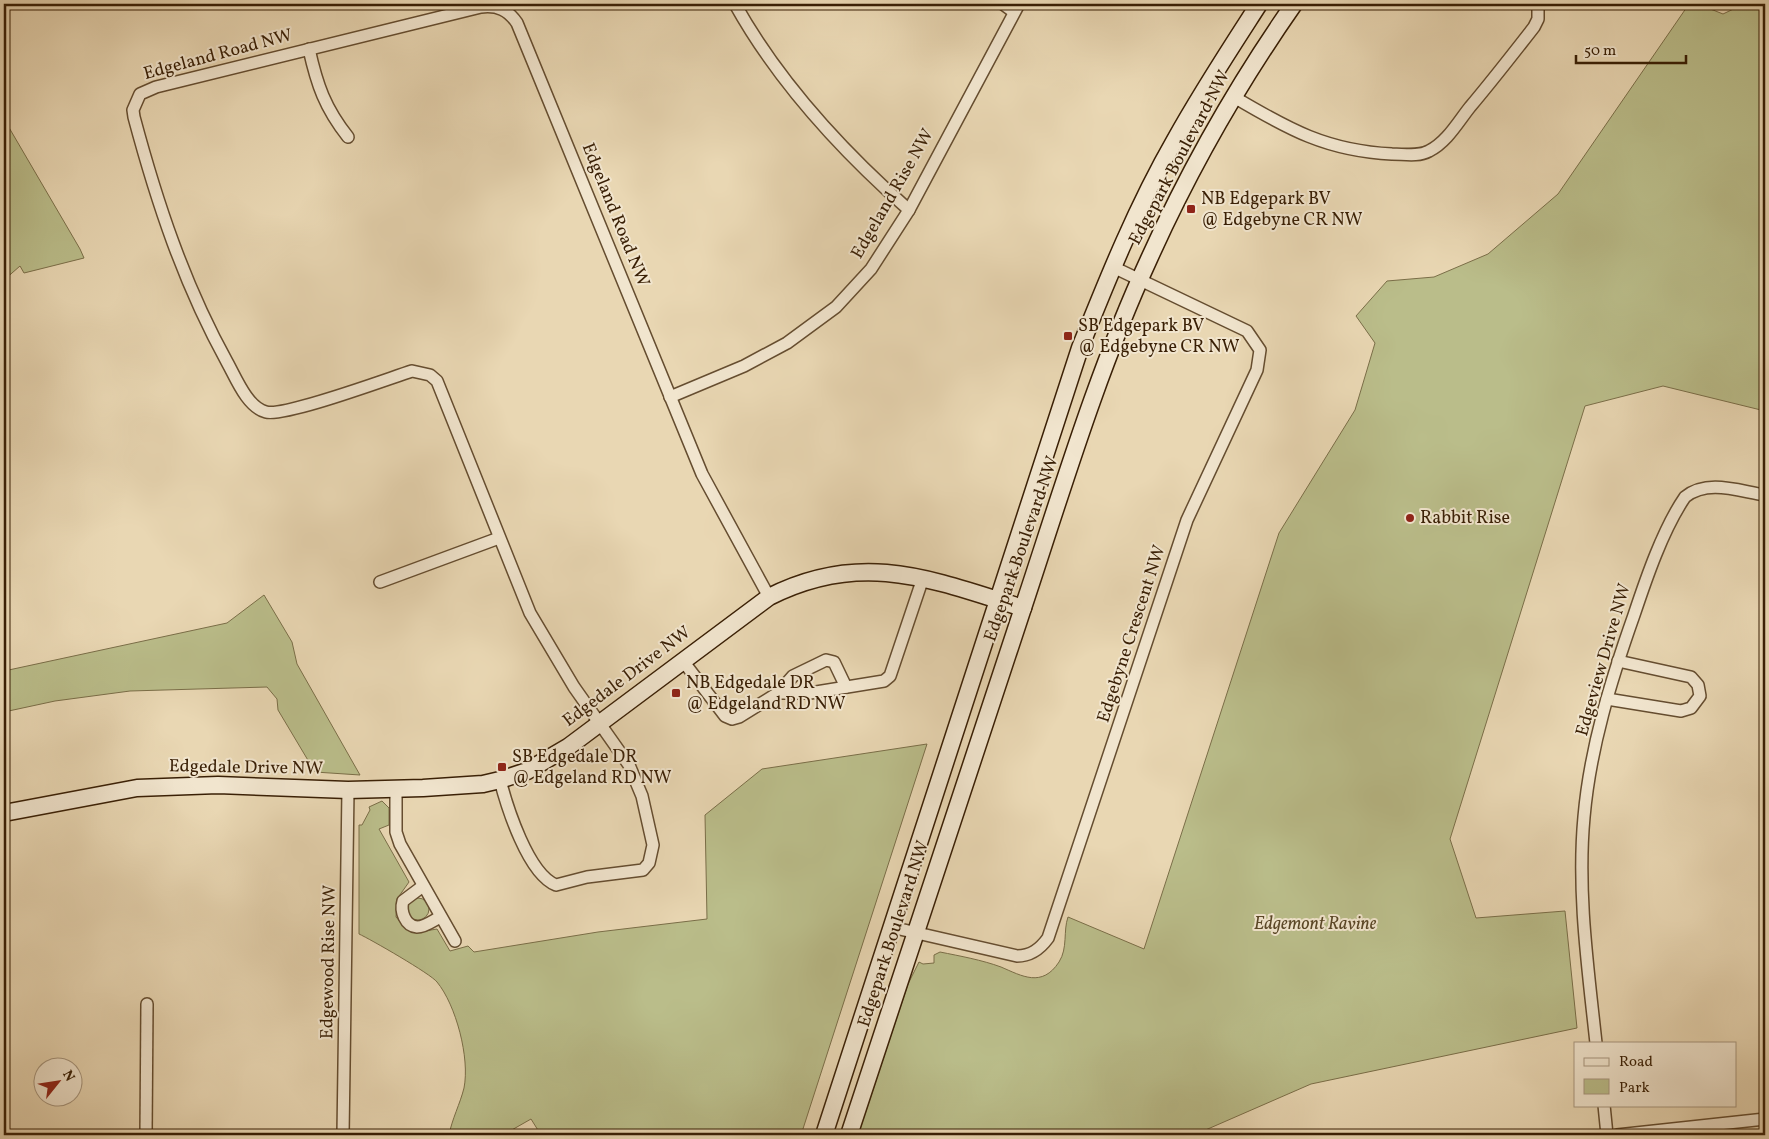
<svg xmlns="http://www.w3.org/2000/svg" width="1769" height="1139" font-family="Vollkorn,serif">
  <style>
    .green { fill: #babd8a; stroke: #7a6e48 }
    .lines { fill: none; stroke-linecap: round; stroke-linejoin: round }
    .street-casing { stroke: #654d30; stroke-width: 14 }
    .secondary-casing { stroke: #391f05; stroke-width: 19 }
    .street { stroke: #f1e5ce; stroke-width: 11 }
    .secondary { stroke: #f1e5ce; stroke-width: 16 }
    .poi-dot { fill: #8f2418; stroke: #f1e5ce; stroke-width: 2 }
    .labels { text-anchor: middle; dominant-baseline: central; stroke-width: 4; stroke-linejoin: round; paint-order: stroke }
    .street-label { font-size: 18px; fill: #391f05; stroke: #f1e5ce }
    .poi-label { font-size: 18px; fill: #391f05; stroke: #f1e5ce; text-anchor: start }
    .park-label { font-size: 18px; font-style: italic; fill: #594626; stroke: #f1e5ce }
  </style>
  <rect width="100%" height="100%" fill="#e9d7b3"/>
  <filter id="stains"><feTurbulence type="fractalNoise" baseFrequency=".004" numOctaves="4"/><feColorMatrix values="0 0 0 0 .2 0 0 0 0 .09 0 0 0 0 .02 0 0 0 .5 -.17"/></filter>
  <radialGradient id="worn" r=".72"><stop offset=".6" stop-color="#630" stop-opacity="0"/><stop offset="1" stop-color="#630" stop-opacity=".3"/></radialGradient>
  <g class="green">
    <path d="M1689 4H1698L1723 14 1744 4H1765V411L1663 386 1585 406 1450 839 1476 918 1565 911 1577 1028 1311 1084 1194 1135H921L902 1130 901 1135H858L908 984 919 962 923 964 934 963V955L940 952C960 956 982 960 1001 967 1022 976 1042 988 1059 962 1068 948 1063 931 1068 917L1144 949 1279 533 1355 410 1375 343 1356 316 1387 281 1434 277 1488 254 1558 194Z"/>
    <path d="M4 119 80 249 84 258 24 273 20 266 4 280Z"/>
    <path d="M264 595 292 642 297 664 360 775 315 772 278 710 277 699 267 687 130 691 55 701 4 712V671L227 623Z"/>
    <path d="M927 744 801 1135H541L531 1119 503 1135H449C452 1119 460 1104 464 1088 470 1058 456 1005 437 982 431 974 370 939 359 934V825H362L370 810 369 807 382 801 389 808V825L379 829 409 882 397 899 396 917 404 926 419 932 437 929 450 951 468 946 474 952 598 932 707 919 705 815 762 769Z"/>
    <circle cx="418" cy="909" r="11"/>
  </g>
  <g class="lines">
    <g class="street-casing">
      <g id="street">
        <path d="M735 4C779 83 841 150 909 210"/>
        <path d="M1003 4 1014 12"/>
        <path d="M309 49C317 85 325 108 348 137"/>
        <path d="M1234 97C1288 129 1327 151 1392 154 1404 154 1418 157 1429 151 1447 142 1458 122 1470 107 1492 81 1513 54 1534 27L1538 19V4"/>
        <path d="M670 397 744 366 787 343 836 307 871 269 909 210 1019 4"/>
        <path d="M380 582 499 538"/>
        <path d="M683 661 725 716 732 719 739 717 778 693H810L884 681 890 676 923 578"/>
        <path d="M778 693 793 676 826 660 834 662 846 687"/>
        <path d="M1607 699 1681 711 1691 708 1700 696 1698 685 1691 677 1618 661"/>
        <path d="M500 780C507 807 528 874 556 885L587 877 643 870 649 863 653 845 642 796 629 765 574 687 530 613 437 381 430 375 412 371C387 379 285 417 266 412 247 407 236 378 227 362 184 284 157 203 134 117L133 110 140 94 156 87 481 7C498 5 508 10 517 23L702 474 769 597"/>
        <path d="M396 788V832L400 844 455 941"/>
        <path d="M423 886 403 901C400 911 405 926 417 927 425 927 434 920 440 917"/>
        <path d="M891 927 1017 956C1031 956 1040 949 1048 938L1187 520 1257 370 1260 350 1247 331 1113 267"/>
        <path d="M1596 1043C1588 968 1577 892 1584 817 1590 748 1611 680 1634 615 1646 579 1663 529 1685 497 1708 479 1738 491 1765 495"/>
        <path d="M1604 1105 1607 1135"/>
        <path d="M146 1135 147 1004"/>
        <path d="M343 1135 348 790"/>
        <path d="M1617 1135 1765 1119"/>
      </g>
    </g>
    <g class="secondary-casing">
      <g id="secondary">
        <path d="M4 813 137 788 218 785 348 790 423 788 483 784 500 780 527 771 568 747 769 597C861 550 931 579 1023 608"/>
        <path d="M824 1135 1080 348C1108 278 1137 206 1175 140 1201 93 1230 49 1259 4"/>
        <path d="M849 1135C906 962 962 789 1020 617 1060 497 1096 374 1149 259 1189 170 1238 84 1294 4"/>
      </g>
    </g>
    <use href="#street" class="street"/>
    <use href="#secondary" class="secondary"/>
  </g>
  <g class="poi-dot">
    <rect x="1186" y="204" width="10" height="10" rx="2.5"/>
    <rect x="1063" y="331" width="10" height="10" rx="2.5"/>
    <circle cx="1410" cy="518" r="5"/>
    <rect x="671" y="688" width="10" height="10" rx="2.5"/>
    <rect x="497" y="762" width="10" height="10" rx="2.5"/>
  </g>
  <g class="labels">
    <g class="street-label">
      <text transform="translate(218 55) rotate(-15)">Edgeland Road NW</text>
      <text transform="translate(1180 158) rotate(-62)">Edgepark Boulevard NW</text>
      <text transform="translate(893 194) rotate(-60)">Edgeland Rise NW</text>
      <text transform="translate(615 215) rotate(68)">Edgeland Road NW</text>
      <text transform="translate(1022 549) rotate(-71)">Edgepark Boulevard NW</text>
      <text transform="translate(1132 634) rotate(-72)">Edgebyne Crescent NW</text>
      <text transform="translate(1604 660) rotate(-74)">Edgeview Drive NW</text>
      <text transform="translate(627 677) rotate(-37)">Edgedale Drive NW</text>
      <text transform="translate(246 768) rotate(1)">Edgedale Drive NW</text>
      <text transform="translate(894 934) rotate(-72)">Edgepark Boulevard NW</text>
      <text transform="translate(329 962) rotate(-89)">Edgewood Rise NW</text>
    </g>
    <g class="poi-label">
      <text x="1201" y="199">NB Edgepark BV<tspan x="1201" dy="21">@ Edgebyne CR NW</tspan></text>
      <text x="1078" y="326">SB Edgepark BV<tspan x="1078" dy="21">@ Edgebyne CR NW</tspan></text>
      <text x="1420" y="518">Rabbit Rise</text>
      <text x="686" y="683">NB Edgedale DR<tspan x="686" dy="21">@ Edgeland RD NW</tspan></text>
      <text x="512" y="757">SB Edgedale DR<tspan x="512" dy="21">@ Edgeland RD NW</tspan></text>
    </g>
    <g class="park-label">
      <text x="1315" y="924">Edgemont Ravine</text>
    </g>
  </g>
  <rect width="1769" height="1139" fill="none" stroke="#e9d7b3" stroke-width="20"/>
  <rect x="5" y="5" width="1759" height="1129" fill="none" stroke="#391f05" stroke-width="2.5"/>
  <rect x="10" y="10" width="1749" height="1119" fill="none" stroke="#391f05"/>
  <rect x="1574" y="1042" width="162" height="65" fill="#f1e5ce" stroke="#a7967e"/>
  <rect x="1584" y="1058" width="25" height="8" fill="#f1e5ce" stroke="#a7967e"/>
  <text x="1619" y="1066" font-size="15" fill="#391f05">Road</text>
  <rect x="1584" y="1079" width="25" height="15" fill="#babd8a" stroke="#a7967e"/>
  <text x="1619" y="1092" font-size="15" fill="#391f05">Park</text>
  <g transform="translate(58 1082) rotate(60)"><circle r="24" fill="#f1e5ce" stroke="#a7967e"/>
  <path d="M0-4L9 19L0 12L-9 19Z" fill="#8f2418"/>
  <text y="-8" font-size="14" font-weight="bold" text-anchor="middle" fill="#391f05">N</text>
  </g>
  <path d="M1576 55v8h110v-8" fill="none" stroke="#391f05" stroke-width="2.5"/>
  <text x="1584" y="55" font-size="15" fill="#391f05" stroke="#f1e5ce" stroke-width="4" paint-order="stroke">50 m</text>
  <rect width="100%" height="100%" filter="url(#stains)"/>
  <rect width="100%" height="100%" fill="url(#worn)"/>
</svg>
